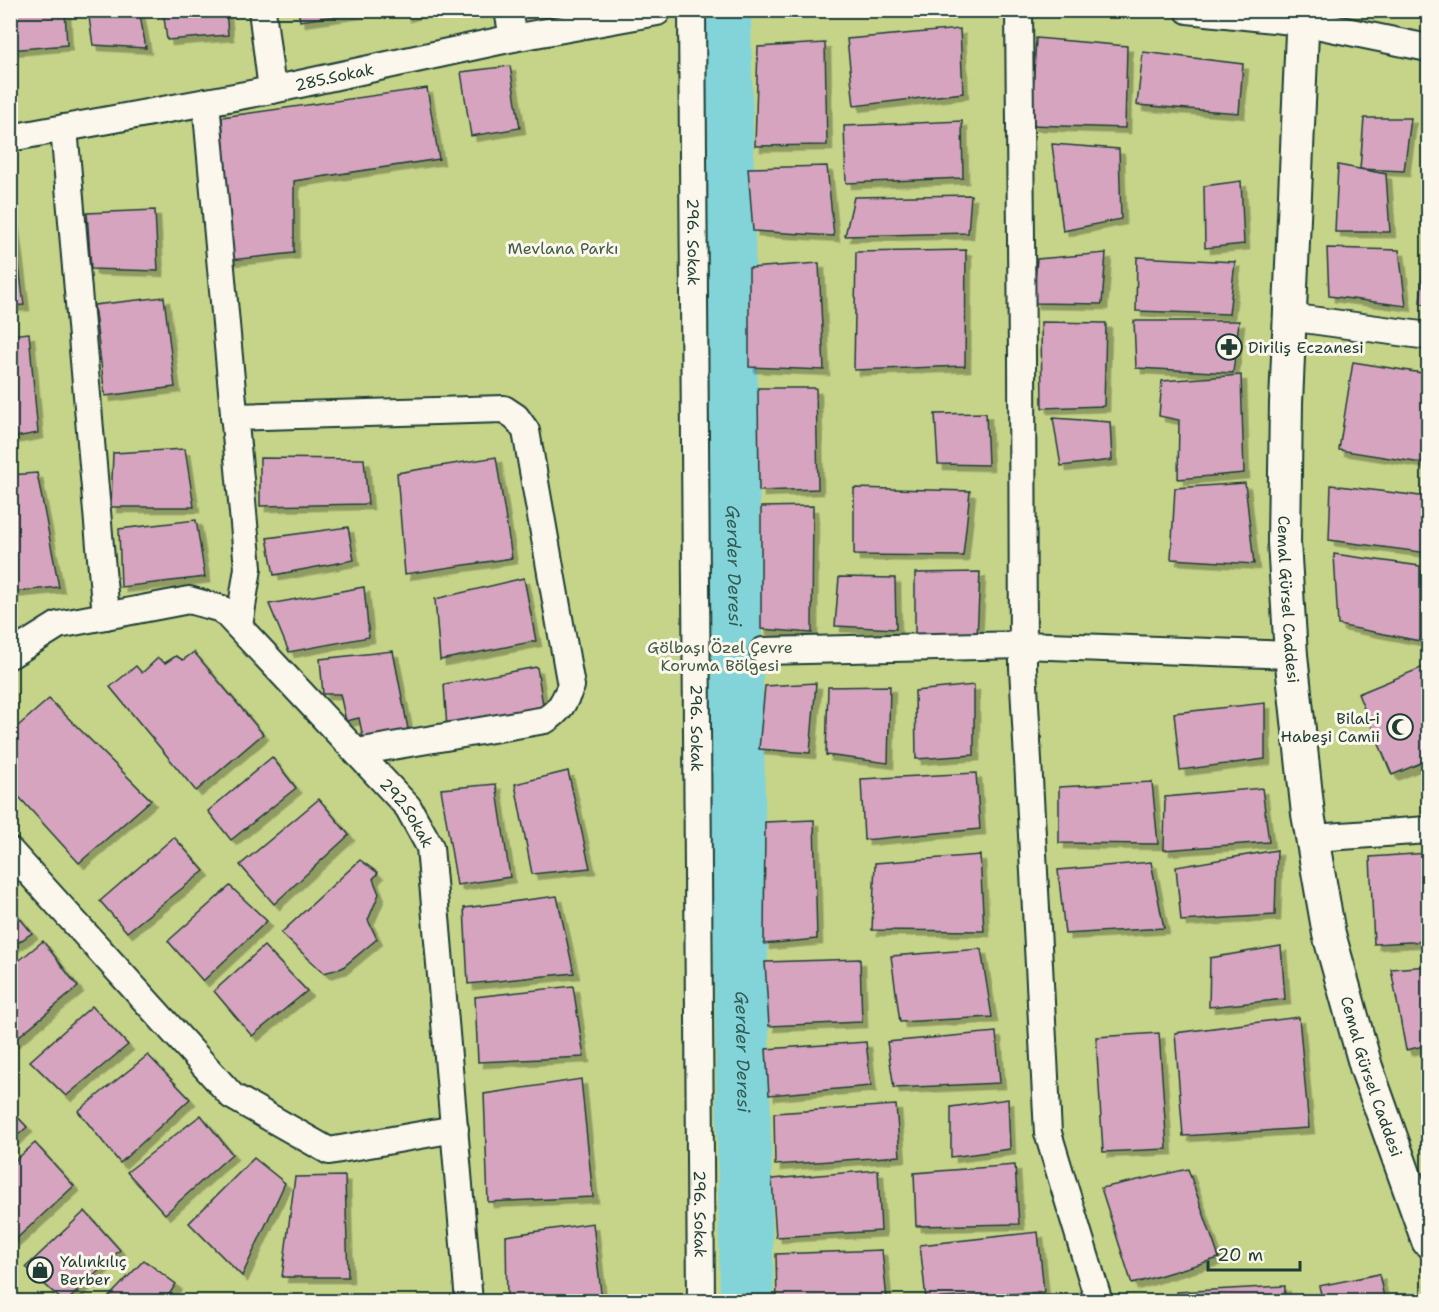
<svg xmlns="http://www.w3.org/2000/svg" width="1439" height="1312" font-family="'Shantell Sans',sans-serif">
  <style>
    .green { fill: #c5d488; stroke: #72885e; stroke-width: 1.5 }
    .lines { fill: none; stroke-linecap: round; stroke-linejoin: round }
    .river { stroke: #83d4d9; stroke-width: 54 }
    .building { fill: #d7a4c0; stroke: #1f3d34; stroke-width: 1.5; filter: url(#shadow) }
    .minor-casing { stroke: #1f3d34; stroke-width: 30 }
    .tertiary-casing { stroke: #1f3d34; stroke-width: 36 }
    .minor { stroke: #fbf7ec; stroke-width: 26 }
    .tertiary { stroke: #fbf7ec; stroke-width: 32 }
    .labels { text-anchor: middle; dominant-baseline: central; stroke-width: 6; stroke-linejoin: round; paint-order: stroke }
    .street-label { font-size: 16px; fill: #1f3d34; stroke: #fbf7ec }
    .park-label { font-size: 16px; fill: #405b45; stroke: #fbf7ec }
    .poi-label { font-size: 16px; fill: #1f3d34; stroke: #fbf7ec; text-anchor: start }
    .water-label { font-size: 18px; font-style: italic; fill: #335b55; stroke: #fbf7ec }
  </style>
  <defs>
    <filter id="shadow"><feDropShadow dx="5.5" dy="5.5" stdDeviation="0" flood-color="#0004"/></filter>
  </defs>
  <rect width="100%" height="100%" fill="#f0dedf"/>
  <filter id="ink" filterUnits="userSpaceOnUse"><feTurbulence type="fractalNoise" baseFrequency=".0167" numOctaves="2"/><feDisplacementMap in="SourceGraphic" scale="12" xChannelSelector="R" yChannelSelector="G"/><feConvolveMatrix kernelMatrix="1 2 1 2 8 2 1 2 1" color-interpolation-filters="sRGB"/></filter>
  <g filter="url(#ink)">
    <path class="green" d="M10 11H1428V1301H11Z"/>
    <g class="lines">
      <path class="river" id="s1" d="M724 10 747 1302"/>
    </g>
    <g class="building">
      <path d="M10 10H65L67 45 10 50Z"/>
      <path d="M88 10H139L146 48 93 45Z"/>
      <path d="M163 10H226L228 35 167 40Z"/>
      <path d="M298 10H376L300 21Z"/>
      <path d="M404 10H425L405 16Z"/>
      <path d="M960 29 963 93 854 106 847 39Z"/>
      <path d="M1036 38 1127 46 1125 128 1031 125Z"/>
      <path d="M825 43 827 145 755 146 758 47Z"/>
      <path d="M1143 52 1243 64 1239 113 1137 105Z"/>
      <path d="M510 66 520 128 471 136 461 72Z"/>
      <path d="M427 88 439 159 294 181V253L230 260 222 117Z"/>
      <path d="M1364 118H1411L1404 171 1360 169Z"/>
      <path d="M962 121 963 178 846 183 844 126Z"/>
      <path d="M1052 144 1119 149 1121 219 1063 231Z"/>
      <path d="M1338 165 1386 174 1390 232H1335Z"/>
      <path d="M827 166 834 236 753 231 748 168Z"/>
      <path d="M1241 181 1244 244 1205 248 1204 186Z"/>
      <path d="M971 195 968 233 845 236 854 197Z"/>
      <path d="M155 210 158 271 91 269 87 213Z"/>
      <path d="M10 219H13L24 305 10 306Z"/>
      <path d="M1428 223V306L1420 303Z"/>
      <path d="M1327 248 1399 250 1406 306 1329 296Z"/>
      <path d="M966 250 965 366 854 370 856 252Z"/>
      <path d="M1106 253 1102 304 1033 303 1037 259Z"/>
      <path d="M1137 257 1235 262 1229 314 1136 311Z"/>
      <path d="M819 263 824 370 749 367V268Z"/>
      <path d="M164 297 175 387 105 396 94 305Z"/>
      <path d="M1134 321H1239L1233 373 1136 368Z"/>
      <path d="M1041 322 1106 323 1104 406 1042 408Z"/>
      <path d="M29 333 38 433 10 438V335Z"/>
      <path d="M1353 362 1428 374V464L1339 450Z"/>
      <path d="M1241 375 1244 473 1178 479 1179 420 1159 416 1162 381Z"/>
      <path d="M758 388H816L818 489 759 491Z"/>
      <path d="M986 413 988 465 938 464 935 414Z"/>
      <path d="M1053 418 1110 422 1112 460 1061 466Z"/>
      <path d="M185 449 194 507H111L113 453Z"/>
      <path d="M496 457 512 558 405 574 397 473Z"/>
      <path d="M260 458 364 459 368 504 260 506Z"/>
      <path d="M37 473 59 587 10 592V475Z"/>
      <path d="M1245 483 1254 564 1171 559 1175 488Z"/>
      <path d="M1331 485 1428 497V553L1329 540Z"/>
      <path d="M854 488 970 491 963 556 854 555Z"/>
      <path d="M813 506 812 633 761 629V507Z"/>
      <path d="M196 520 205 577 121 587 119 529Z"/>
      <path d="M348 527 354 560 274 575 267 538Z"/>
      <path d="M1334 554 1420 566V641L1338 625Z"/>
      <path d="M980 572 977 638 915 636V573Z"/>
      <path d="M839 577 895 578 896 629 835 626Z"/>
      <path d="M524 578 536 641 440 660 435 599Z"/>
      <path d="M364 587 369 637 289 652 269 604Z"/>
      <path d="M393 651 409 734 364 743 359 718 346 721 340 694H323L320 659Z"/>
      <path d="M194 652 263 734 196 791 110 687 136 666 142 673 158 658 165 663 176 656 183 660Z"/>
      <path d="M1428 665V760L1392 775 1358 694Z"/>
      <path d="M537 667 544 712 447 729 444 684Z"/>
      <path d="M816 683 810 753 759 749 765 686Z"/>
      <path d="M974 685V755L916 759 915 691Z"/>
      <path d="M890 686 888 763 826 755 828 687Z"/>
      <path d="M49 699 151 800 79 863 10 787V733Z"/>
      <path d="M1265 703V759L1180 770 1174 713Z"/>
      <path d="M272 757 296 788 231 840 208 811Z"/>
      <path d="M568 771 590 868 532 874 515 784Z"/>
      <path d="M976 773 980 829 864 840 861 779Z"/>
      <path d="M1152 782 1158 844 1059 843V787Z"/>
      <path d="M496 784 510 877 457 885 441 789Z"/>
      <path d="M1262 788 1269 842 1164 850 1165 797Z"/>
      <path d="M319 799 349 835 274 904 240 865Z"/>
      <path d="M814 820 817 939 764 944 765 822Z"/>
      <path d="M174 837 204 871 127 932 100 901Z"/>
      <path d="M1277 850 1275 915 1181 921 1176 867Z"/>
      <path d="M1428 853V941L1374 944 1370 857Z"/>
      <path d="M980 855 984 931 872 930 875 863Z"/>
      <path d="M360 860 378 873 373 879 379 894 368 920 377 939 342 968 324 973 281 933Z"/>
      <path d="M1151 862 1164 928 1065 934 1058 870Z"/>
      <path d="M230 886 267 921 203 981 168 941Z"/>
      <path d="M557 896 574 973 468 984 464 908Z"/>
      <path d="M10 906 32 933 10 948Z"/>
      <path d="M43 941 78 987 12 1042 10 1040V968Z"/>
      <path d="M264 946 307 991 252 1036 214 991Z"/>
      <path d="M1281 946 1285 999 1209 1007 1210 958Z"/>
      <path d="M981 949 992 1017 900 1022 891 956Z"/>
      <path d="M860 959 862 1022 769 1026 765 962Z"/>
      <path d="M1428 966V1045L1406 1050 1391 969Z"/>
      <path d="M573 986 584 1057 478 1062 475 997Z"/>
      <path d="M92 1006 128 1045 66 1096 30 1061Z"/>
      <path d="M1299 1017 1309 1128 1183 1136 1175 1033Z"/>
      <path d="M996 1032 1000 1083 894 1088 887 1042Z"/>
      <path d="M1159 1033 1167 1149 1103 1152 1096 1037Z"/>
      <path d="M866 1042 871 1086 769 1095 766 1049Z"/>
      <path d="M148 1055 190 1099 120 1163 78 1111Z"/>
      <path d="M581 1079 593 1197 488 1202 484 1094Z"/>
      <path d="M1008 1099 1010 1149 951 1157V1107Z"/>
      <path d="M896 1105 900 1156 775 1165 774 1113Z"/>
      <path d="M10 1109 27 1127 10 1142Z"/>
      <path d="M201 1115 232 1154 165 1214 127 1172Z"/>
      <path d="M35 1143 74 1186 15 1240 10 1235V1165Z"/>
      <path d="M254 1158 285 1183 242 1276 189 1223Z"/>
      <path d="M1015 1165 1019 1224 916 1226 914 1173Z"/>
      <path d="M1188 1169 1219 1258 1132 1284 1101 1188Z"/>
      <path d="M878 1170 881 1231 776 1237 772 1179Z"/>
      <path d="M345 1176 348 1277H282L295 1177Z"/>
      <path d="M85 1211 120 1250 66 1302H64L26 1267Z"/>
      <path d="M593 1223 602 1302H507L506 1236Z"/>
      <path d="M1038 1232 1044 1292 926 1299 920 1245Z"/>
      <path d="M882 1250 887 1300 777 1302 776 1254Z"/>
      <path d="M144 1260 176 1284 164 1302H104Z"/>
      <path d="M1379 1274 1385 1302H1323L1319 1286Z"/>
      <path d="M1285 1286 1284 1302H1179L1177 1292Z"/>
    </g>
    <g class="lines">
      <g class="minor-casing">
        <g id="minor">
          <path d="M262 10 272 90"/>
          <path d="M508 10 513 38"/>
          <path id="s2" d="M692 10 701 1302"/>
          <path d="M1019 10 1022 354 1023 667 1048 1133 1099 1302"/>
          <path d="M1188 10 1302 22 1428 48"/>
          <path d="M206 102 248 568 239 626"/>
          <path d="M64 128 106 616"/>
          <path id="s3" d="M10 138 272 90 513 38 657 12"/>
          <path d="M1289 317 1428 336"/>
          <path d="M234 417 504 409 516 417 526 431 571 686C564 702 560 711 545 720L357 752"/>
          <path d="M763 651 1023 645 1291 655"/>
          <path id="s4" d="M10 655 58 625 189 600 222 609 408 807 430 847 469 1302"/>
          <path d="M1313 838 1428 830"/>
          <path d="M10 851 232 1096 329 1151 455 1129"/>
        </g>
      </g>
      <g class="tertiary-casing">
        <g id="tertiary">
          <path id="s5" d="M1303 10 1286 403 1284 542 1291 655 1308 814 1329 934 1366 1067 1428 1241"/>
        </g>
      </g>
      <use href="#minor" class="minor"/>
      <use href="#tertiary" class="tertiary"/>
    </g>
  </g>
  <defs>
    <g id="pharmacy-ring" transform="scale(1.35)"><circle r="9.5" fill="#fbf7ec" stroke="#1f3d34" stroke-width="1.5"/><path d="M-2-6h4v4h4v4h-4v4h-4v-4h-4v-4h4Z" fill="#1f3d34"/></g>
    <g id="mosque-ring" transform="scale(1.35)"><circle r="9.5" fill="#fbf7ec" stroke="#1f3d34" stroke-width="1.5"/><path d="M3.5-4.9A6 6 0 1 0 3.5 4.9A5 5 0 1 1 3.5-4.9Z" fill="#1f3d34"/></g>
    <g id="shop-ring" transform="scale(1.35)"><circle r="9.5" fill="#fbf7ec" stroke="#1f3d34" stroke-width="1.5"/><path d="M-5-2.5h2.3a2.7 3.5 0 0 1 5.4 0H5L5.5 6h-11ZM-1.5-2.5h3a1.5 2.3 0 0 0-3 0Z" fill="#1f3d34"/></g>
  </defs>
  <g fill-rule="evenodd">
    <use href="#pharmacy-ring" x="1229" y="347"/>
    <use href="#mosque-ring" x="1400" y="727"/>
    <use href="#shop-ring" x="40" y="1270"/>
  </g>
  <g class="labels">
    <g class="street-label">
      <text stroke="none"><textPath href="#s3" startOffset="330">285.Sokak</textPath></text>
      <text stroke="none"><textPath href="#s2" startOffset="232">296. Sokak</textPath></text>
      <text stroke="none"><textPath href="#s5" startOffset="590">Cemal Gürsel Caddesi</textPath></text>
      <text stroke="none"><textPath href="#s2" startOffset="718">296. Sokak</textPath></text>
      <text stroke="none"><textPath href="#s4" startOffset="500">292.Sokak</textPath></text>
      <text stroke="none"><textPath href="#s5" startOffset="1076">Cemal Gürsel Caddesi</textPath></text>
      <text stroke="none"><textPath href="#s2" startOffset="1204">296. Sokak</textPath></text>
    </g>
    <g class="park-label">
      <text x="563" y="248">Mevlana Parkı</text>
      <text x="720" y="647">Gölbaşı Özel Çevre<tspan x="720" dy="18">Koruma Bölgesi</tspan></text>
    </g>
    <g class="poi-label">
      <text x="1248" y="347">Diriliş Eczanesi</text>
      <text x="1380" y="718" text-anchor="end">Bilal-i<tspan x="1380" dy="18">Habeşi Camii</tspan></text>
      <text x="60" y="1261">Yalınkılıç<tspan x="60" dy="18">Berber</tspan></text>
    </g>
    <g class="water-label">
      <text stroke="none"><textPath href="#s1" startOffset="556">Gerder Deresi</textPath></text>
      <text stroke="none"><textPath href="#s1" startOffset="1042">Gerder Deresi</textPath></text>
    </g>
  </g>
  <rect width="1439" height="1312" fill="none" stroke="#fbf7ec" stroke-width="36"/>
  <rect x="18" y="18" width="1403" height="1276" fill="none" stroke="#1f3d34" stroke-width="2" filter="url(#ink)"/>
  <path d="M1208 1261v9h92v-9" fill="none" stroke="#1f3d34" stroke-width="3"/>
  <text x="1217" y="1261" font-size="18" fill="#1f3d34" stroke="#fbf7ec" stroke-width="4.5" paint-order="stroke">20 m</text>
</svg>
